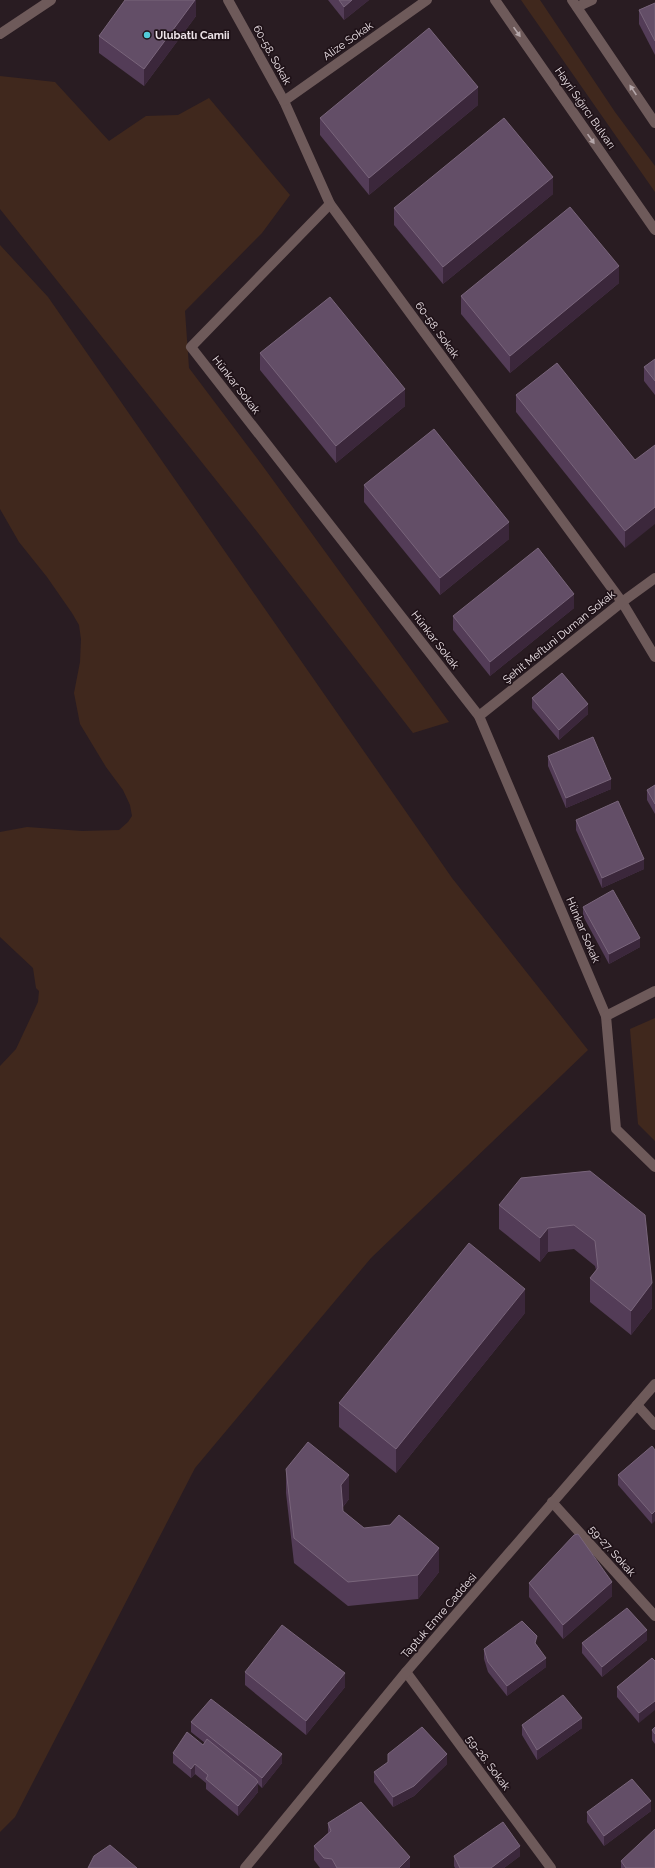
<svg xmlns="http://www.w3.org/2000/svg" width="655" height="1868" font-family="Raleway,sans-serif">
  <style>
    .green { fill: #40281d }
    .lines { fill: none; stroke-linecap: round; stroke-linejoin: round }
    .minor { stroke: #6e5a5a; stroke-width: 10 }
    .tertiary { stroke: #6e5a5a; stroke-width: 10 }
    .wall { fill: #533c57 }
    .shaded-wall { fill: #3b273b }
    .building { fill: #634e67; stroke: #79657b }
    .oneway { fill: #b4a6a9 }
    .poi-dot { fill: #52cbd9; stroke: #1f1218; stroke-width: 1.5 }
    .labels { text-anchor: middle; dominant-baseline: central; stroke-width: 3.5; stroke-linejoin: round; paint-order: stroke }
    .poi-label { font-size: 11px; font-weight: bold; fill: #eee4e9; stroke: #1f1218; text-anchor: start }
    .street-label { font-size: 11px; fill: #eee4e9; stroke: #1f1218 }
  </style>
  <rect width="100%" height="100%" fill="#291c22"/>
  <g class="green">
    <path d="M521 0H540L615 112 655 166V192Z"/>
    <path d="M0 76 55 82 109 141 146 116 178 115 209 98 290 195 262 233 185 311 189 368 262 465 449 722 413 733 251 524 0 209Z"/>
    <path d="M0 245 48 297 452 878 588 1050 371 1258 195 1468 15 1817 0 1832V1066L16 1049 38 1002 39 991 36 988 33 968 0 937V832L27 827 82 831 119 830 128 822 132 816 130 805 123 790 106 767 80 724 74 693 80 662 81 639 79 625 72 613 47 577 19 542 0 509Z"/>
    <path d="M655 1018V1141L638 1124 630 1029Z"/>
  </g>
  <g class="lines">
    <g class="minor">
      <path d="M228 0 284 101 330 204 622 602 655 657"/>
      <path d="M577 7 592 0"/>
      <path d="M0 34 51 0"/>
      <path d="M284 101 427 0"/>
      <path d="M330 204 191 347 479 716 606 1016 616 1129 655 1167"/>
      <path d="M479 716 622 602 655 578"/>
      <path d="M606 1016 655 991"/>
      <path d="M637 1405 655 1425"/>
      <path d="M552 1502 655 1616"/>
      <path d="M406 1672 551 1868"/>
      <path d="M245 1868 406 1672 655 1384"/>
    </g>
    <g class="tertiary">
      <path d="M495 0 655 230"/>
      <path d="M572 0 655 123"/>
    </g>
  </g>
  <g class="wall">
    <path d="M196 0V16L144 86 99 53V36Z"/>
    <path d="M328 0H369L344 20Z"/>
    <path d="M655 3V55L639 24V10Z"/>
    <path d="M478 105 369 195 320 135V118Z"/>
    <path d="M553 194 443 284 394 225V208Z"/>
    <path d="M619 283 510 373 461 314V296Z"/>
    <path d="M260 353 405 406 336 463 260 370Z"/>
    <path d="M655 359V395L644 381V367Z"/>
    <path d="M516 395 635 460 625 548 516 412Z"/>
    <path d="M364 485 509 539 440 595 364 502Z"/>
    <path d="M574 608 490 676 453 630V616Z"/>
    <path d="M532 698 588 714 559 740 532 708Z"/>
    <path d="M548 756 611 789 566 808 548 766Z"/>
    <path d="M655 785V814L647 800V790Z"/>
    <path d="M576 820 644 869 602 888 576 830Z"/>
    <path d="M583 907 640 947 609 964 583 916Z"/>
    <path d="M590 1171 652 1308 631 1335 590 1302V1278L596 1270 595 1266 574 1249 548 1252 540 1262 499 1229V1205Z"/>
    <path d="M525 1313 396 1473 339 1427V1403Z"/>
    <path d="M655 1450 652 1524 618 1485V1475Z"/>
    <path d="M286 1469 349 1499 343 1507V1511L364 1528 439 1572 418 1599 348 1606 294 1563 286 1493Z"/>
    <path d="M529 1583 612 1596 563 1639 529 1597Z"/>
    <path d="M647 1640 602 1677 582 1653V1643Z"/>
    <path d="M537 1645 546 1667 507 1696 488 1672 484 1659V1649Z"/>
    <path d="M652 1658 639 1723 617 1697V1687Z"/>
    <path d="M245 1672 345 1687 306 1735 245 1685Z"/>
    <path d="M191 1722 282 1763 262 1788 258 1784V1792L238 1816 206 1789V1783L195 1774 191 1778 173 1763V1753L203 1745 205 1743 191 1732Z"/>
    <path d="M522 1725 582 1728 537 1760 522 1735Z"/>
    <path d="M655 1727V1744L652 1740V1730Z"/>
    <path d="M447 1764 414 1796 393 1807 374 1782V1772Z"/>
    <path d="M651 1811 604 1846 587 1822V1812Z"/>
    <path d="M328 1823 410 1868H320L314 1860V1846L328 1833Z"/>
    <path d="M454 1856H520L504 1868H455L454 1866Z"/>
    <path d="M621 1861 655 1868H621Z"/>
  </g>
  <g class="shaded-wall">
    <path d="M195 0H196V16L144 86V69Z"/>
    <path d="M352 0H369L344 20V7Z"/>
    <path d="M478 87V105L369 195V178Z"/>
    <path d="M553 177V194L443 284V267Z"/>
    <path d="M619 266V283L510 373V356Z"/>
    <path d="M405 389V406L336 463V446Z"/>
    <path d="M655 507V524L625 548V531Z"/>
    <path d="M509 522V539L440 595V578Z"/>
    <path d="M574 594V608L490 676V662Z"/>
    <path d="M588 704V714L559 740V730Z"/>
    <path d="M611 779V789L566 808V798Z"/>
    <path d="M644 859V869L602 888V878Z"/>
    <path d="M640 938V947L609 964V954Z"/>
    <path d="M548 1228V1252L540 1262V1238Z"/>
    <path d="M652 1283V1308L631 1335V1311Z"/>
    <path d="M525 1289V1313L396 1473V1449Z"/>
    <path d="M349 1475V1499L341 1509V1485Z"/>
    <path d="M655 1511V1521L652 1524V1514Z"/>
    <path d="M439 1548V1572L418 1599V1575Z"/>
    <path d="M612 1582V1596L563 1639V1625Z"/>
    <path d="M647 1630V1640L602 1677V1667Z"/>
    <path d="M546 1658V1667L507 1696V1686Z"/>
    <path d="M345 1673V1687L306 1735V1721Z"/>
    <path d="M655 1701V1710L639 1723V1713Z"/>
    <path d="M582 1718V1728L537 1760V1750Z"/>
    <path d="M282 1754V1763L262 1788V1778Z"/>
    <path d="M447 1754V1764L414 1796 393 1807V1797Z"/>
    <path d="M195 1764V1774L191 1778V1769Z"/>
    <path d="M258 1782V1792L238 1816V1806Z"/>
    <path d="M651 1801V1811L604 1846V1836Z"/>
    <path d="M520 1846V1856L504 1868H491Z"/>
    <path d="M410 1857V1868H399Z"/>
  </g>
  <g class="building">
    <path d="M125 0H195L144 69 99 36Z"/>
    <path d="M339 0H352L344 7Z"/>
    <path d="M655 3V41L639 10Z"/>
    <path d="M429 28 478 87 369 178 320 118Z"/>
    <path d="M504 118 553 177 443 267 394 208Z"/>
    <path d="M570 207 619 266 510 356 461 296Z"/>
    <path d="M330 297 405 389 336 446 260 353Z"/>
    <path d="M655 359V381L644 367Z"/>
    <path d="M557 363 635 460 655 445V507L625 531 516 395Z"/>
    <path d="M434 429 509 522 440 578 364 485Z"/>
    <path d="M538 548 574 594 490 662 453 616Z"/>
    <path d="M562 673 588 704 559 730 532 698Z"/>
    <path d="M593 737 611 779 566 798 548 756Z"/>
    <path d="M655 785V804L647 790Z"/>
    <path d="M618 801 644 859 602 878 576 820Z"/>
    <path d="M613 890 640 938 609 954 583 907Z"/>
    <path d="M590 1171 645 1215 652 1283 631 1311 590 1278 598 1268 595 1241 574 1225 548 1228 540 1238 499 1205 521 1178Z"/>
    <path d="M469 1243 525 1289 396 1449 339 1403Z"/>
    <path d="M308 1442 349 1475 341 1485 343 1511 364 1528 390 1525 399 1515 439 1548 418 1575 348 1582 294 1538 286 1469Z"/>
    <path d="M652 1446 655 1450V1511L652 1514 618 1475Z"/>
    <path d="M578 1534 612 1582 563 1625 529 1583 574 1535Z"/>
    <path d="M627 1608 647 1630 602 1667 582 1643Z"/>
    <path d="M522 1621 537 1636 535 1643 546 1658 507 1686 488 1662 484 1649Z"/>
    <path d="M282 1625 345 1673 306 1721 245 1672Z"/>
    <path d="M652 1658 655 1661V1701L639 1713 617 1687Z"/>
    <path d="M563 1695 582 1718 537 1750 522 1725Z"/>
    <path d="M211 1699 282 1754 262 1778 191 1722Z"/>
    <path d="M422 1727 447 1754 414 1786 393 1797 374 1772 388 1762V1754Z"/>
    <path d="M655 1727V1734L652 1730Z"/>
    <path d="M187 1732 203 1745 207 1739 256 1779 258 1782 238 1806 206 1779 208 1775 195 1764 191 1769 173 1753Z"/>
    <path d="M632 1779 651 1801 604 1836 587 1812Z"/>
    <path d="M361 1802 410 1857 399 1868H337L332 1859 324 1858 314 1846 331 1831 328 1823Z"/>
    <path d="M503 1822 520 1846 491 1868H460L454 1856Z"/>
    <path d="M655 1829V1868H626L621 1861Z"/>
    <path d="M110 1845 137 1868H88L94 1856Z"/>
  </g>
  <defs><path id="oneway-solid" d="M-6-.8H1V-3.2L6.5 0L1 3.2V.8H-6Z"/></defs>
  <g class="oneway">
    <use href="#oneway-solid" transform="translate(517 32) rotate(55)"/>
    <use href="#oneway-solid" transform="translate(633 90) rotate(-124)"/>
    <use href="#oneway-solid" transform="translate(591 139) rotate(55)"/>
  </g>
  <circle class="poi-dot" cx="147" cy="35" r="4"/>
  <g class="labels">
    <g class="poi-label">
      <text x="155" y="35">Ulubatlı Camii</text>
    </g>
    <g class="street-label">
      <text transform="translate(348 41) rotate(-35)">Alize Sokak</text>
      <text transform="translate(272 55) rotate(61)">60-58. Sokak</text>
      <text transform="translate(585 108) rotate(55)">Hayri Sığırcı Bulvarı</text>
      <text transform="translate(437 330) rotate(54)">60-58. Sokak</text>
      <text transform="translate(236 385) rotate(52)">Hünkar Sokak</text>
      <text transform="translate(559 637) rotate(-39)">Şehit Meftuni Duman Sokak</text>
      <text transform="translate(435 640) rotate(52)">Hünkar Sokak</text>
      <text transform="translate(583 930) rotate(67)">Hünkar Sokak</text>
      <text transform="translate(612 1551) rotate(48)">59-27. Sokak</text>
      <text transform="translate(439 1616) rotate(-49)">Taptuk Emre Caddesi</text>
      <text transform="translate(488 1763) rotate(53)">59-26. Sokak</text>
    </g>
  </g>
</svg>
